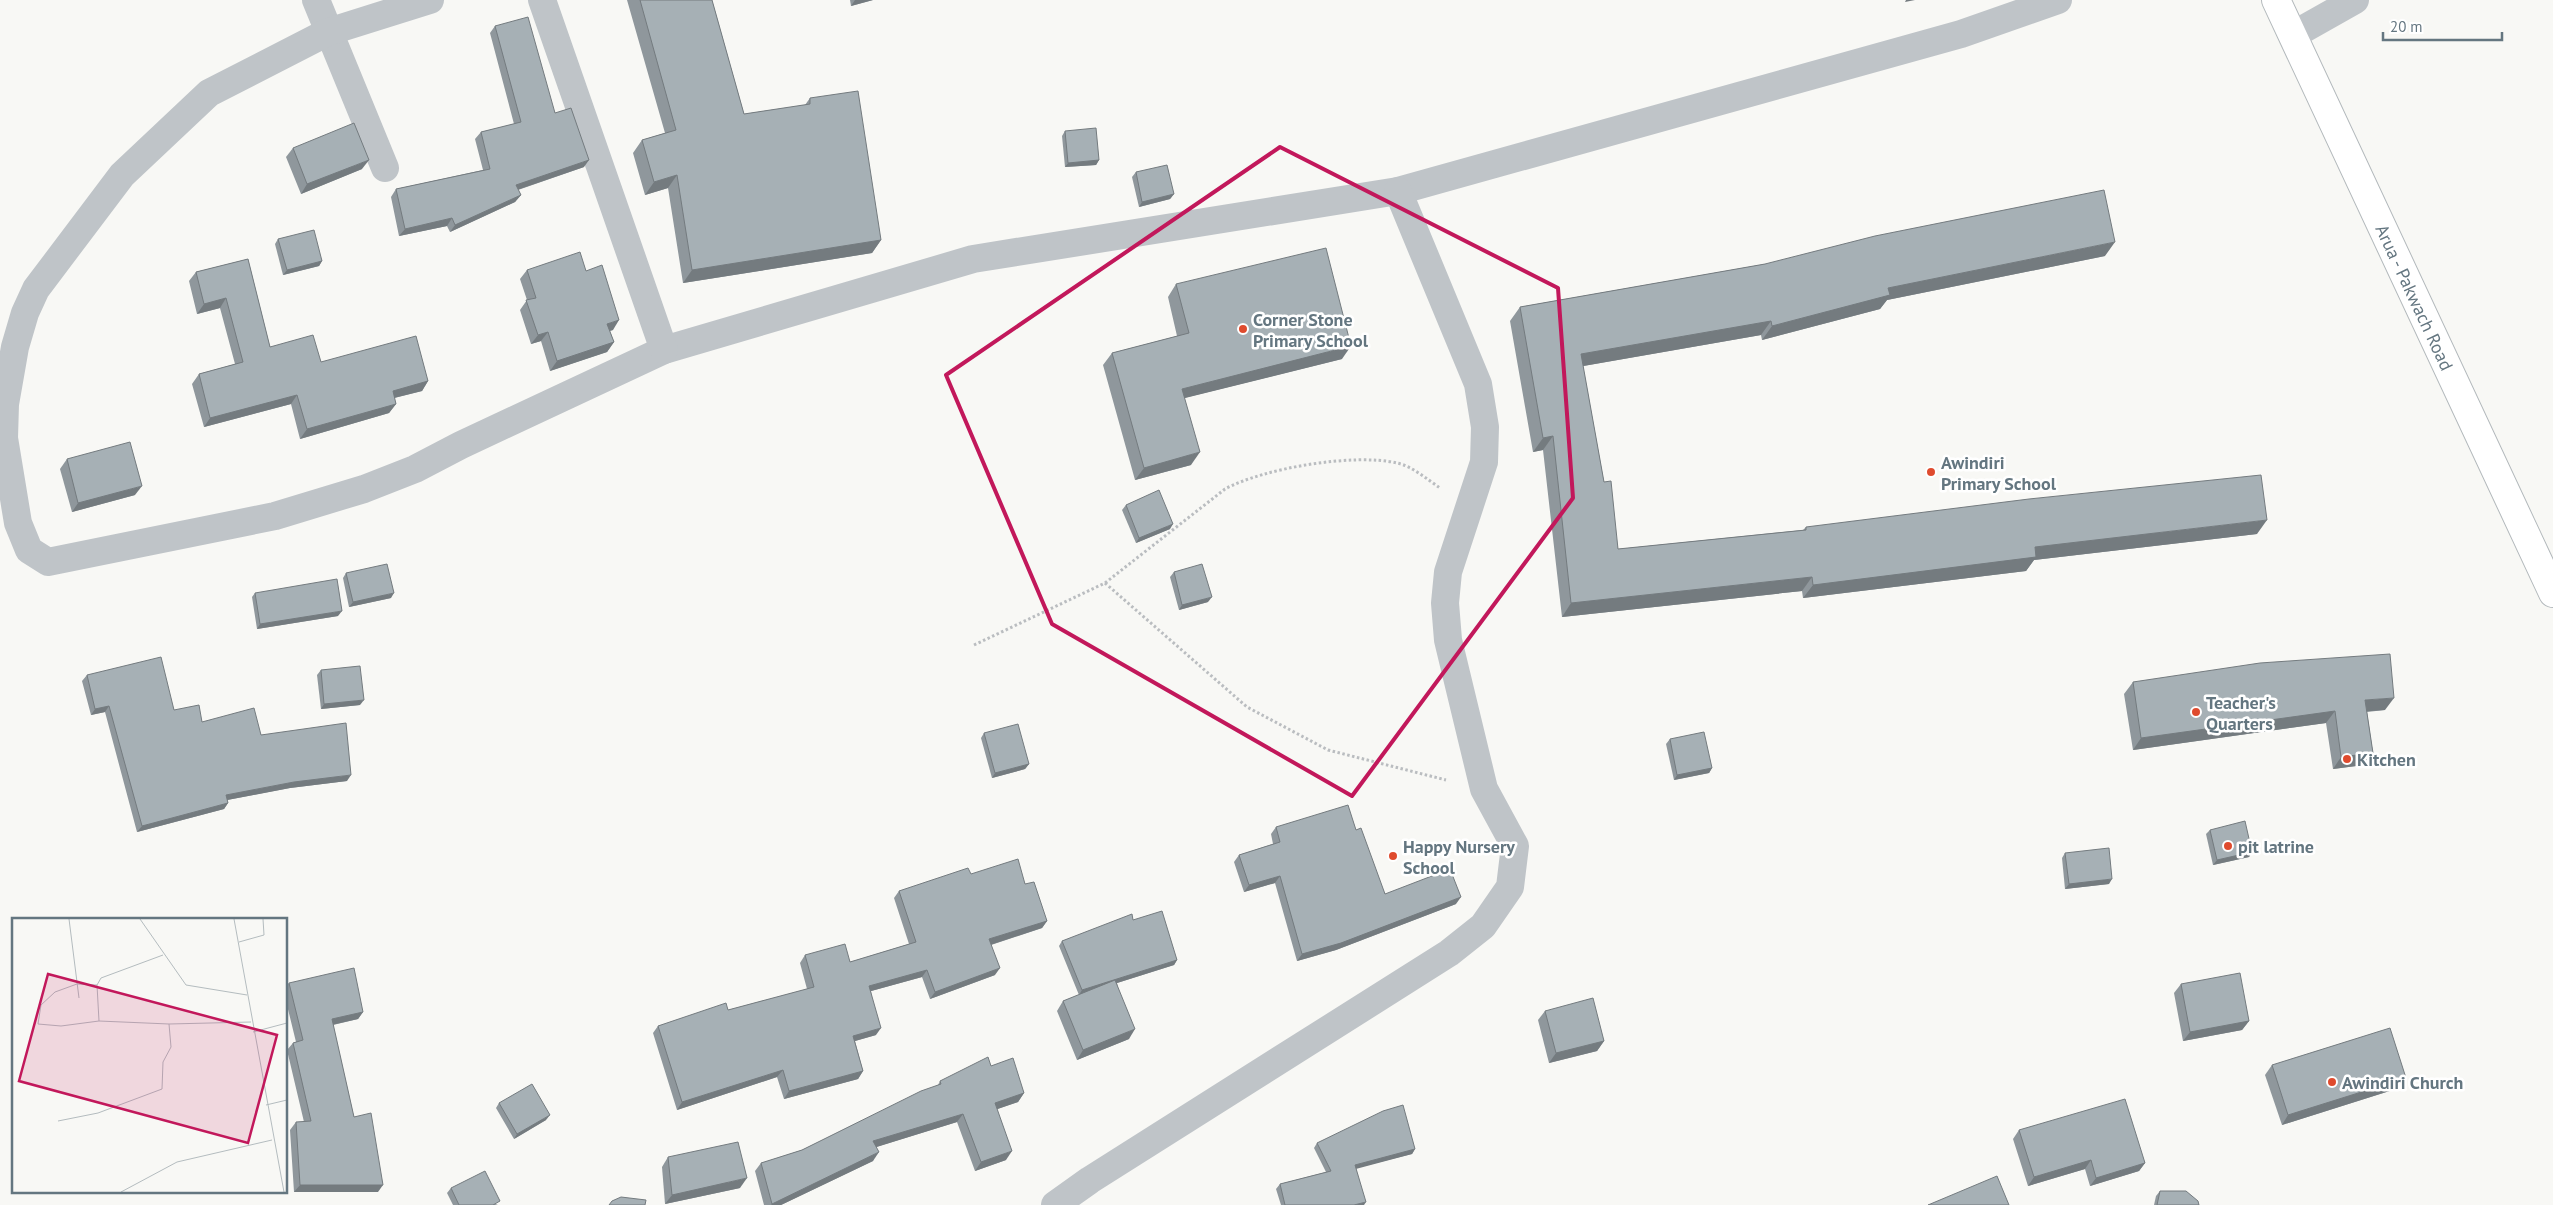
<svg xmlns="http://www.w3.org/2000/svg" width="2553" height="1205" font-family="'PT Sans',sans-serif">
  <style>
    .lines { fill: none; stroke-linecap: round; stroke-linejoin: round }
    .primary-casing { stroke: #b3b9bc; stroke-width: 30 }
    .path { stroke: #babdc0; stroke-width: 3; stroke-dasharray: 2.5 2.5; stroke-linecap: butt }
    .street { stroke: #bfc4c8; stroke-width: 28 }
    .primary { stroke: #fff; stroke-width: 28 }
    .wall { fill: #8f979c }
    .shaded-wall { fill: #747b7f }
    .building { fill: #a6b0b5; stroke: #747b7f }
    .marked { fill: none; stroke: #c2185b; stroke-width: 4; stroke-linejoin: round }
    .poi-dot { fill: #df4b2e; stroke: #fff; stroke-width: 2 }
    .labels { text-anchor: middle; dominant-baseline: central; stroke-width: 5; stroke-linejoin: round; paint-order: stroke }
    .street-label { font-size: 18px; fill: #647680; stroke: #fff }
    .poi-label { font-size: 18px; font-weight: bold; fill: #647680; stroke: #fff; text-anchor: start }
    .inset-road { fill: none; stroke: #b4bcbf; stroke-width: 1 }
    .view { fill: #c2185b; fill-opacity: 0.15; stroke: #c2185b; stroke-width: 2.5 }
    .inset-edge { fill: none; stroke: #647680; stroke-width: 2.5 }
  </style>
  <rect width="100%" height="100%" fill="#f8f8f5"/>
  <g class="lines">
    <g class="primary-casing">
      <g id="primary">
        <path id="s1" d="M2276 0 2553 593"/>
      </g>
    </g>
    <g class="path">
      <path d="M1105 583 1247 707 1328 750 1446 780"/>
      <path d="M974 645 1105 583 1225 489C1264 468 1354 453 1397 463 1412 466 1428 480 1440 488"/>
    </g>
    <g class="street">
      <path d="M316 0 385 168"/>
      <path d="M430 0 328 32 209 93 122 175 36 289 25 313 15 347 5 404 4 438 18 523 29 550 48 562 275 516 364 489 415 469 461 445 664 350 973 259 1398 191 1961 34 2058 0"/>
      <path d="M542 0 664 350"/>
      <path d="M2293 35 2355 0"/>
      <path d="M1055 1205 1090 1180 1449 953 1483 926 1510 887 1515 846 1484 789 1448 640 1445 603 1448 572 1484 462 1485 427 1478 384 1398 191"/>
    </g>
    <use href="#primary" class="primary"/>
  </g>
  <g class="wall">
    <path d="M627 0H712L744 114 805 105 810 98 881 240 872 253 683 283 668 188 645 195 633 153 642 140 665 133Z"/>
    <path d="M850 0H873L851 6Z"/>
    <path d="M495 26 555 113 584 167 518 190 521 195 515 202 450 232 447 226 399 236 391 197 396 189 483 170 475 139 481 132 514 124 490 33Z"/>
    <path d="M1065 131 1099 160 1096 165 1065 167 1062 136Z"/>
    <path d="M293 148 362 169 301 194 286 157Z"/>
    <path d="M1136 172 1174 194 1170 199 1139 207 1132 177Z"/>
    <path d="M278 239 322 261 319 266 283 275 275 244Z"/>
    <path d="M2105 256 1887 300 1880 309 1762 340 1761 335 1583 366 1604 482 1618 549 1803 530 1806 527 2257 534 2034 560 2026 571 1803 598 1802 591 1562 617 1543 450 1533 452 1510 321 1520 307 1765 264Z"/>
    <path d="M248 259 270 347 321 362 428 381 422 391 394 398 396 404 389 413 300 439 291 404 204 427 192 384 199 374 235 364 220 308 197 314 189 281 196 272Z"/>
    <path d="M527 270 586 271 613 330 610 331 614 342 607 352 550 371 541 341 531 344 520 310 527 300 520 279Z"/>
    <path d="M1176 284 1342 359 1184 398 1191 465 1135 480 1103 365 1112 353 1177 336 1168 297Z"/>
    <path d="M67 459 135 495 72 512 60 469Z"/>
    <path d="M1126 505 1170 529 1136 543 1122 510Z"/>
    <path d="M1174 572 1208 602 1179 610 1170 577Z"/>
    <path d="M346 573 391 598 349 607 343 578Z"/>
    <path d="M255 593 338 616 257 629 252 597Z"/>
    <path d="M321 670 360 705 321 709 317 675Z"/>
    <path d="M87 675 174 710 202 722 261 735 347 781 290 788 227 800 228 803 224 809 137 832 105 712 91 715 82 681Z"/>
    <path d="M2133 682 2385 710 2367 712 2373 753 2364 765 2333 769 2326 723 2133 750 2124 694Z"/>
    <path d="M984 733 1029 764 1025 769 992 778 981 738Z"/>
    <path d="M1670 739 1712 768 1709 773 1674 780 1666 744Z"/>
    <path d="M1276 827 1356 830 1385 894 1456 904 1336 950 1297 961 1275 883 1244 892 1234 862 1239 855 1273 844 1271 834Z"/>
    <path d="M2210 830 2252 852 2249 857 2213 865 2206 834Z"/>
    <path d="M2065 853 2109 884 2065 889 2062 858Z"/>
    <path d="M971 874 1025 884 1047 921 1042 928 991 945 995 975 930 999 922 977 871 991 876 1035 855 1041 863 1071 858 1079 784 1099 777 1077 677 1110 653 1033 658 1026 728 1010 807 989 800 963 805 955 850 962 909 944 894 898 899 891Z"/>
    <path d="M1133 920 1177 960 1174 965 1117 983 1129 1039 1077 1060 1057 1011 1063 1001 1079 995 1059 946 1062 941Z"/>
    <path d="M289 983 363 1012 358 1019 333 1025 354 1117 378 1192H294L290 1130 296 1122H304L287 1050 293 1043 296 1042 286 1001V986Z"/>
    <path d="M2181 984 2249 1021 2242 1030 2183 1041 2174 993Z"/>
    <path d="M1545 1011 1604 1041 1597 1051 1549 1063 1538 1020Z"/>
    <path d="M2272 1065 2399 1088 2282 1125 2265 1075Z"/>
    <path d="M991 1066 1024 1093 1018 1102 997 1109 1006 1160 975 1171 957 1122 876 1147 873 1161 781 1205H764L755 1171 761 1163 802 1150 938 1085 940 1081Z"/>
    <path d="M499 1103 546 1120 514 1139 496 1108Z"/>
    <path d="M2019 1130 2145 1163 2139 1171 2090 1186 2085 1169 2028 1186 2013 1139Z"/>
    <path d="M1317 1143 1415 1149 1412 1154 1356 1168 1364 1205H1281L1276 1189 1280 1184 1326 1172 1314 1148Z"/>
    <path d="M668 1157 740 1188 665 1204 662 1167Z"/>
    <path d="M451 1188 498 1205H453L447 1193Z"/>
    <path d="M2160 1191 2199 1205H2154L2156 1196Z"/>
  </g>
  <g class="shaded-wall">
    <path d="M855 0H873L851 6Z"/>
    <path d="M1906 0H1915L1905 2Z"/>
    <path d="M369 160 362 169 301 194 307 184Z"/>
    <path d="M589 160 584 167 511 192 516 185Z"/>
    <path d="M1099 160 1096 165 1065 167 1068 163Z"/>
    <path d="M677 175 668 188 645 195 654 182Z"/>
    <path d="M1174 194 1170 199 1139 207 1142 202Z"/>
    <path d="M521 195 515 202 450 232 455 225Z"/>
    <path d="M452 218 447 226 399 236 405 229Z"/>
    <path d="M881 240 872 253 683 283 692 270Z"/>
    <path d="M2115 242 2105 256 1887 300 1880 309 1762 340 1772 326 1888 288Z"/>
    <path d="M322 261 319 266 283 275 287 270Z"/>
    <path d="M226 298 220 308 197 314 204 304Z"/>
    <path d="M619 320 613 330 600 333 607 324Z"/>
    <path d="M1771 321 1761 335 1572 368 1581 354Z"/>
    <path d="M548 332 541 341 531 344 538 335Z"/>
    <path d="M614 342 607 352 550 371 557 361Z"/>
    <path d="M1351 346 1342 359 1173 401 1182 389Z"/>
    <path d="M428 381 422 391 386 400 393 391Z"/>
    <path d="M297 395 291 404 204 427 210 418Z"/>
    <path d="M396 404 389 413 300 439 307 429Z"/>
    <path d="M1553 436 1543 450 1533 452 1543 438Z"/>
    <path d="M1200 452 1191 465 1135 480 1144 468Z"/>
    <path d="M142 486 135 495 72 512 78 503Z"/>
    <path d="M2267 520 2257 534 2034 560 2026 571 1803 598 1813 585 2035 547Z"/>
    <path d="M1173 524 1170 529 1136 543 1139 538Z"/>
    <path d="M1812 577 1802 591 1562 617 1571 603Z"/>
    <path d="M394 593 391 598 349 607 353 602Z"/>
    <path d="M1212 597 1208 602 1179 610 1182 605Z"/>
    <path d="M342 611 338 616 257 629 260 624Z"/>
    <path d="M2394 698 2385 710 2357 712 2365 700Z"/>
    <path d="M364 700 360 705 321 709 324 704Z"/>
    <path d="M109 706 105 712 91 715 95 709Z"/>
    <path d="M2335 711 2326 723 2133 750 2141 738Z"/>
    <path d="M2373 753 2364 765 2333 769 2341 757Z"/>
    <path d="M1029 764 1025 769 992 778 995 773Z"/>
    <path d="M1712 768 1709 773 1674 780 1677 775Z"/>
    <path d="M351 775 347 781 290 788 222 801 226 795 294 782Z"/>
    <path d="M228 803 224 809 137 832 142 826Z"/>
    <path d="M2252 852 2249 857 2213 865 2217 860Z"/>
    <path d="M1280 876 1275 883 1244 892 1249 885Z"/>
    <path d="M2112 879 2109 884 2065 889 2069 884Z"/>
    <path d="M1461 897 1456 904 1336 950 1297 961 1302 954Z"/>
    <path d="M1047 921 1042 928 984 947 989 939Z"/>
    <path d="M1177 960 1174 965 1079 995 1082 990Z"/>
    <path d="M1000 968 995 975 930 999 935 992Z"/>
    <path d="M927 970 922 977 864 993 869 986Z"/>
    <path d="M363 1012 358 1019 327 1026 332 1019Z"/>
    <path d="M2249 1021 2242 1030 2183 1041 2190 1032Z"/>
    <path d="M881 1028 876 1035 848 1043 853 1036Z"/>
    <path d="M1135 1029 1129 1039 1077 1060 1083 1050Z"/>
    <path d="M1604 1041 1597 1051 1549 1063 1556 1053Z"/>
    <path d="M783 1070 777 1077 677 1110 682 1102Z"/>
    <path d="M863 1071 858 1079 784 1099 789 1091Z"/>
    <path d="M2406 1078 2399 1088 2282 1125 2288 1115Z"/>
    <path d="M1024 1093 1018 1102 989 1112 995 1103Z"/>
    <path d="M963 1114 957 1122 867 1150 873 1141Z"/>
    <path d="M550 1115 546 1120 514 1139 517 1134Z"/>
    <path d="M1415 1149 1412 1154 1352 1170 1355 1165Z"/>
    <path d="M1012 1151 1006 1160 975 1171 981 1162Z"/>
    <path d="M879 1152 873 1161 781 1205H771L772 1204Z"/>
    <path d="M2091 1160 2085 1169 2028 1186 2034 1177Z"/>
    <path d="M2145 1163 2139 1171 2090 1186 2096 1178Z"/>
    <path d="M747 1178 740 1188 665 1204 672 1195Z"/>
    <path d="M300 1185H383L378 1192H294Z"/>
    <path d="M1366 1202 1364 1205H1354Z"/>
  </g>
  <g class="building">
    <path d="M640 0H712L744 114 810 104V98L858 91 881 240 692 270 677 175 654 182 642 140 676 130Z"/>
    <path d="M528 17 555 113 571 108 589 160 516 185 521 195 455 225 452 218 405 229 396 189 490 169 481 132 521 122 495 26Z"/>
    <path d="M354 123 369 160 307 184 293 148Z"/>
    <path d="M1096 128 1099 160 1068 163 1065 131Z"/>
    <path d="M1167 165 1174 194 1142 202 1136 172Z"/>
    <path d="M2104 190 2115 242 1888 288 1890 295 1772 326 1771 321 1581 354 1604 482 1611 481 1618 549 1806 530V527L2029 499 2261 475 2267 520 2035 547 2036 557 1813 585 1812 577 1571 603 1553 436 1543 438 1520 307 1765 264 1875 236Z"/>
    <path d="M314 230 322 261 287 270 278 239Z"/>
    <path d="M1326 248 1351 346 1182 389 1200 452 1144 468 1112 353 1189 333 1176 284Z"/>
    <path d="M580 252 586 271 602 265 619 320 607 324 614 342 557 361 548 332 538 335 526 300 536 298 527 270Z"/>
    <path d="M248 259 270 347 313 335 321 362 416 336 428 381 393 391 396 404 307 429 297 395 210 418 199 374 243 362 226 298 204 304 196 272Z"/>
    <path d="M130 442 142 486 78 503 67 459Z"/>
    <path d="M1159 490 1173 524 1139 538 1126 505Z"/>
    <path d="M387 564 394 593 353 602 346 573Z"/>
    <path d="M1202 564 1212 597 1182 605 1174 572Z"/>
    <path d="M337 579 342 611 260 624 255 593Z"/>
    <path d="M2390 654 2394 698 2365 700 2373 753 2341 757 2335 711 2141 738 2133 682 2260 663Z"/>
    <path d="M161 657 174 710 199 705 202 722 254 708 261 735 346 723 351 775 294 782 226 795 228 803 142 826 109 706 95 709 87 675Z"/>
    <path d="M360 666 364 700 324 704 321 670Z"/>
    <path d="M1018 724 1029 764 995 773 984 733Z"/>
    <path d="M1704 732 1712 768 1677 775 1670 739Z"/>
    <path d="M1348 805 1356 830 1361 828 1385 894 1450 869 1461 897 1341 943 1302 954 1280 876 1249 885 1239 855 1280 842 1276 827Z"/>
    <path d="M2245 821 2252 852 2217 860 2210 830Z"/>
    <path d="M2109 848 2112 879 2069 884 2065 853Z"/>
    <path d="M1018 859 1025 884 1034 882 1047 921 989 939 1000 968 935 992 927 970 869 986 881 1028 853 1036 863 1071 789 1091 783 1070 682 1102 658 1026 726 1003 728 1010 814 987 805 955 845 944 850 962 916 942 899 891 968 868 971 874Z"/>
    <path d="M1162 911 1177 960 1082 990 1062 941 1132 914 1133 920Z"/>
    <path d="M354 968 363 1012 332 1019 354 1117 371 1113 383 1185H300L296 1122 311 1121 293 1043 303 1040 289 983Z"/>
    <path d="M2240 973 2249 1021 2190 1032 2181 984Z"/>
    <path d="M1115 980 1135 1029 1083 1050 1063 1001Z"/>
    <path d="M1593 998 1604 1041 1556 1053 1545 1011Z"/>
    <path d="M2390 1028 2406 1078 2288 1115 2272 1065Z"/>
    <path d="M988 1057 991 1066 1013 1058 1024 1093 995 1103 1012 1151 981 1162 963 1114 873 1141 879 1152 772 1204 761 1163 802 1150 921 1091 941 1084 940 1081Z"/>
    <path d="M532 1084 550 1115 517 1134 499 1103Z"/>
    <path d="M2125 1099 2145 1163 2096 1178 2091 1160 2034 1177 2019 1130Z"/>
    <path d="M1403 1105 1415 1149 1355 1165 1366 1202 1354 1205H1285L1280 1184 1331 1171 1317 1143 1383 1111Z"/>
    <path d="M738 1142 747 1178 672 1195 668 1157Z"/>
    <path d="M485 1171 500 1201 493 1205H459L451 1188Z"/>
    <path d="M1997 1176 2009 1205H1928Z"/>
    <path d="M2160 1191H2186L2198 1201 2199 1205H2157Z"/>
    <path d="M621 1197 646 1200 645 1205H609L612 1201Z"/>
  </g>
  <path class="marked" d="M1280 147 1558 288 1573 498 1352 796 1052 624 946 375Z"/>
  <g class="poi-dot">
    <circle cx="1243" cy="329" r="5"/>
    <circle cx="1931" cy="472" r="5"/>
    <circle cx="2196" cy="712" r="5"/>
    <circle cx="2347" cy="759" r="5"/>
    <circle cx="2228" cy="846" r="5"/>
    <circle cx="1393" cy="856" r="5"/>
    <circle cx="2332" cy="1082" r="5"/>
  </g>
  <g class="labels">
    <g class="street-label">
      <text stroke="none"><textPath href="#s1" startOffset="328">Arua - Pakwach Road</textPath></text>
    </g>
    <g class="poi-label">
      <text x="1253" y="319">Corner Stone<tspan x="1253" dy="21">Primary School</tspan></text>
      <text x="1941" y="462">Awindiri<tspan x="1941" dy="21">Primary School</tspan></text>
      <text x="2206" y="702">Teacher's<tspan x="2206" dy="21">Quarters</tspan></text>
      <text x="2357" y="759">Kitchen</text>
      <text x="1403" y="846">Happy Nursery<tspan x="1403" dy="21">School</tspan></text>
      <text x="2238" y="846">pit latrine</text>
      <text x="2342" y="1082">Awindiri Church</text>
    </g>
  </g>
  <g transform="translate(12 918)">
    <rect width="275" height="275" fill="#f8f8f5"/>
    <path class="inset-road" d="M57 1 67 80M128 1 174 67 235 77M222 1 272 274M227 24 252 17 251 1M85 67 65 66 43 74 29 87 26 106 49 108 87 103 157 106 239 104M87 103 85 67 89 60 151 37M241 114 275 105M254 187 275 182M46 203 86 195 150 171 151 144 159 129 157 106M109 274 165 244 260 222"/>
    <path class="view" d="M36 56 265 117 236 225 7 163Z"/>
    <rect width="275" height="275" class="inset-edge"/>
  </g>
  <path d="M2383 32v8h119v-8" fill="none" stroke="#647680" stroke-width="2.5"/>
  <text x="2390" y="32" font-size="15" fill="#647680" stroke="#ffffff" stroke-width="4" paint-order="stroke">20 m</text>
</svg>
